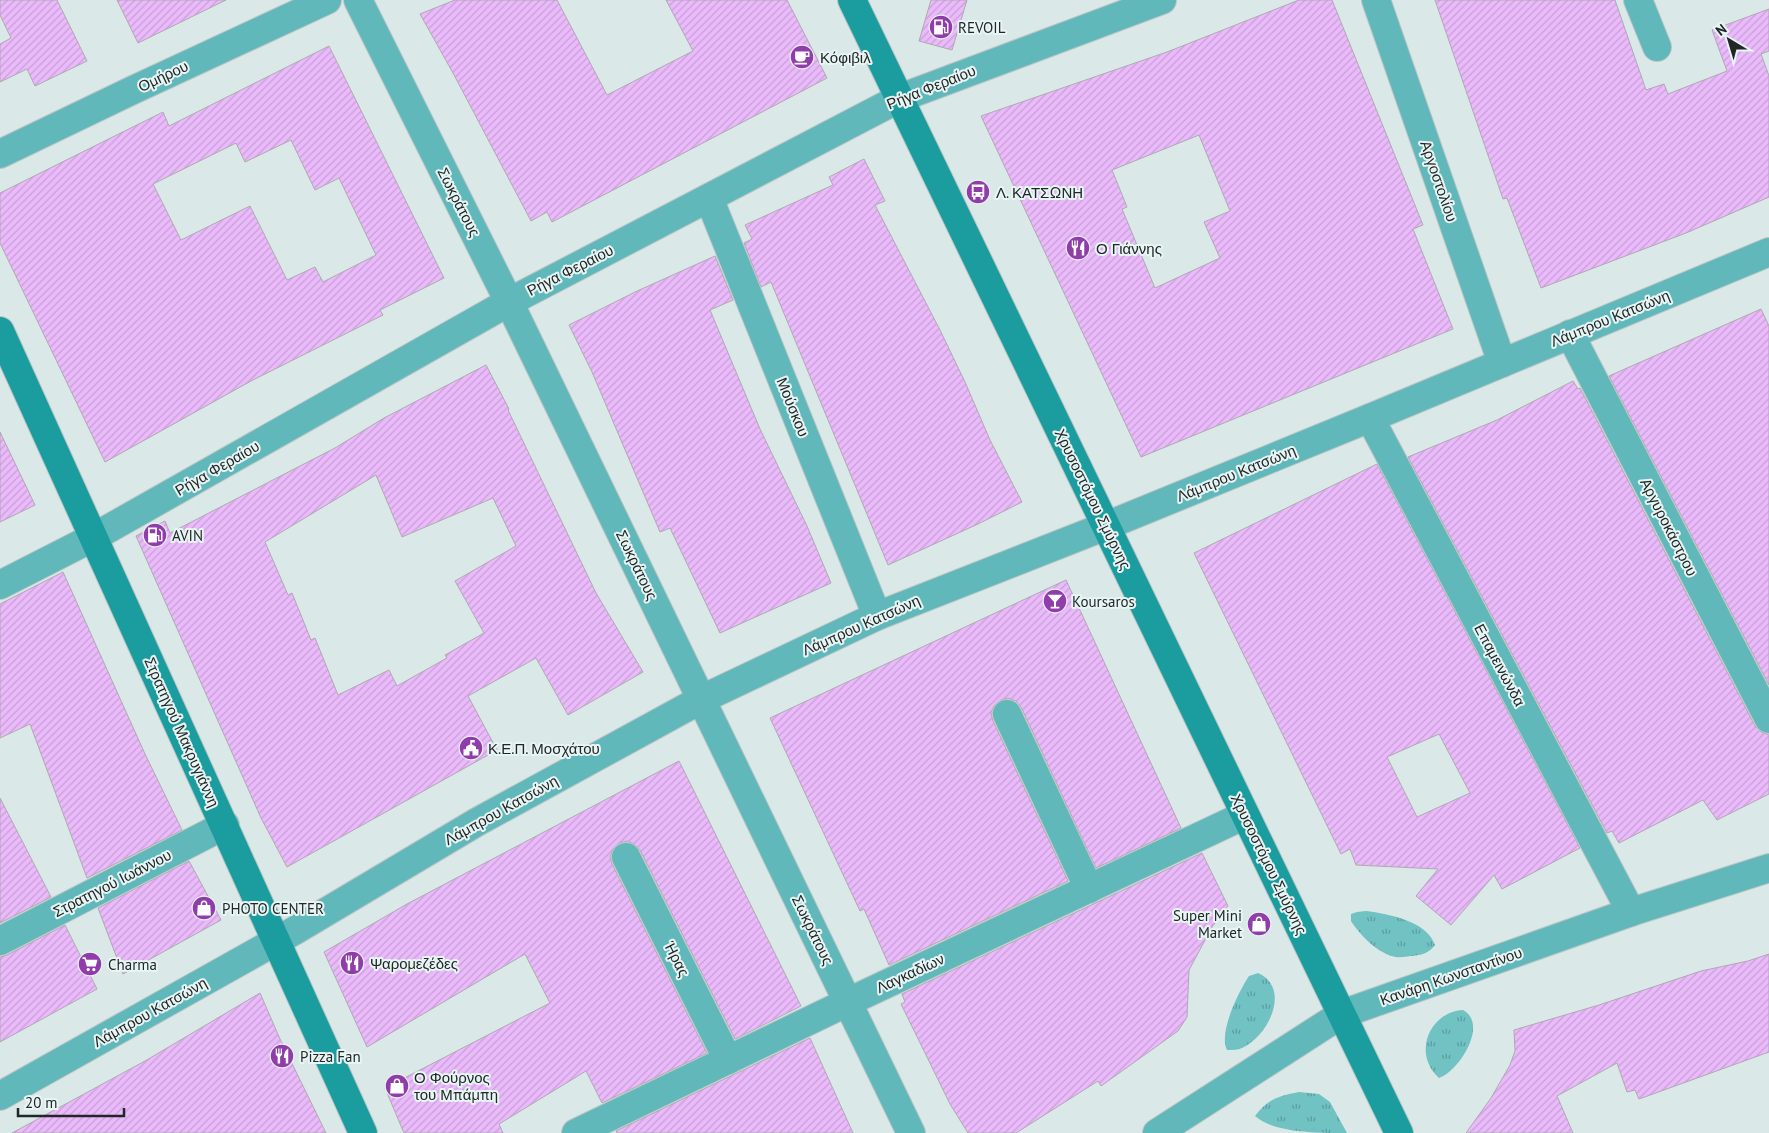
<svg xmlns="http://www.w3.org/2000/svg" width="1769" height="1133" font-family="'PT Sans',sans-serif">
  <style>
    .grass { fill: url(#grass-tufts) }
    .building { fill: url(#building-hatch); stroke: #afa8b1; fill-rule: evenodd }
    .lines { fill: none; stroke-linecap: round; stroke-linejoin: round }
    .street-casing { stroke: #bac5c5; stroke-width: 30 }
    .secondary-casing { stroke: #bac5c5; stroke-width: 30 }
    .street { stroke: #60b8ba; stroke-width: 28 }
    .secondary { stroke: #1b9d9f; stroke-width: 28 }
    .labels { text-anchor: middle; dominant-baseline: central; stroke-width: 4; stroke-linejoin: round; paint-order: stroke }
    .poi-label { font-size: 15px; fill: #222626; stroke: #e8f5f5; text-anchor: start }
    .street-label { font-size: 15px; fill: #222626; stroke: #e8f5f5 }
  </style>
  <defs>
    <pattern id="grass-tufts" width="24" height="20" patternUnits="userSpaceOnUse" patternTransform="scale(1.25)"><rect width="24" height="20" fill="#70c2c3"/><path d="M3 7l-1-3M5 7V3M7 7l1-3M15 17l-1-3M17 17v-4M19 17l1-3" fill="none" stroke="#5c9d9e"/></pattern>
    <pattern id="building-hatch" width="6" height="6" patternUnits="userSpaceOnUse" patternTransform="scale(1.25)"><rect width="6" height="6" fill="#eabafb"/><path d="M-1 1l2-2M0 6l6-6M5 7l2-2" fill="none" stroke="#c8a0d7"/></pattern>
  </defs>
  <rect width="100%" height="100%" fill="#dbe8e8"/>
  <g class="grass">
    <path d="M1366 911C1389 914 1427 921 1435 945 1429 953 1422 955 1412 956 1407 956 1401 958 1396 957 1378 954 1360 935 1351 921V914L1357 912Z"/>
    <path d="M1258 973C1292 988 1268 1037 1242 1048 1238 1050 1232 1050 1227 1050 1218 1033 1239 991 1249 976Z"/>
    <path d="M1463 1010C1489 1024 1459 1071 1439 1078 1412 1054 1429 1012 1463 1010Z"/>
    <path d="M1299 1092 1319 1094 1330 1102 1347 1133C1318 1133 1274 1133 1255 1116 1268 1099 1278 1096 1299 1092Z"/>
  </g>
  <g class="building">
    <path d="M0 0H57L87 61 35 86 27 69 0 82V44L11 38 0 15Z"/>
    <path d="M117 0H226L138 43Z"/>
    <path d="M455 0H557L607 95 693 51 666 0H787L827 78 552 222 547 212 531 221 453 73 420 14Z"/>
    <path d="M931 0H967L952 50 919 41Z"/>
    <path d="M1299 0H1332L1423 225 1413 229 1453 329 1141 457 981 116 1167 52ZM1199 135 1230 211 1204 222 1220 258 1155 288 1122 209 1127 207 1112 170Z"/>
    <path d="M1435 0H1615L1646 90 1664 84 1668 94 1727 71 1712 30 1769 9V51L1761 54 1769 76V197L1686 233 1541 288 1507 198 1503 199Z"/>
    <path d="M329 46 444 278 380 310 383 315 251 381 105 462 0 243V193L163 112 169 126ZM291 140 315 190 339 178 376 255 323 282 315 267 287 280 250 206 181 240 153 184 236 143 245 162Z"/>
    <path d="M864 159 885 201 875 205 940 330 965 382 990 440 1022 502 978 524 888 565 771 282 761 287 744 243 752 239 745 225 833 185 829 177Z"/>
    <path d="M715 256 733 300 710 310 760 429 807 526 831 583 720 633 670 528 660 532 592 372 569 325 635 292Z"/>
    <path d="M1761 309 1769 326V685L1609 376Z"/>
    <path d="M486 365 509 409 508 410 596 593 643 672 568 715 536 658 468 696 497 750 287 867 261 818 136 536 165 521 170 533 335 448 384 418ZM376 475 402 537 493 498 516 546 455 581 484 633 445 655 447 658 397 686 389 670 338 695 315 638 311 640 292 593 288 595 265 542Z"/>
    <path d="M1573 381 1578 389 1580 388 1755 726 1761 732 1769 735V794L1717 820 1703 800 1619 843 1612 831 1607 833 1408 457 1497 420Z"/>
    <path d="M0 432 35 505 0 522Z"/>
    <path d="M1377 464 1580 848 1502 889 1494 875 1451 925 1416 896 1438 869 1356 865 1350 849 1341 854 1194 553ZM1439 734 1470 793 1417 817 1387 757Z"/>
    <path d="M63 572 145 754 182 830 87 878 30 724 0 738V604Z"/>
    <path d="M1066 580 1181 828 1096 868 1021 707 1016 701 1008 698 1001 700 994 706 991 713 993 721 1068 881 889 965 864 909 860 911 770 718Z"/>
    <path d="M679 761 801 1006 735 1039 640 850 634 844 627 841 619 843 613 849 610 857 612 864 707 1053 602 1103 586 1071 499 1124 503 1133H404L385 1088 550 1003 525 954 367 1047 324 952 407 904Z"/>
    <path d="M0 798 51 897 0 923Z"/>
    <path d="M1202 853 1228 906 1212 927 1189 970 1187 1017 1178 1031 1101 1086 1098 1081 1016 1133H968L950 1104 901 1004 905 1002 902 994Z"/>
    <path d="M189 861 221 920 123 974 98 908Z"/>
    <path d="M65 925 97 989 0 1042V957L7 955Z"/>
    <path d="M1769 954V1052L1639 1099 1635 1090 1627 1092 1617 1063 1557 1096 1573 1133H1466L1491 1098 1510 1065 1515 1051 1514 1030 1599 1005 1701 971 1748 961Z"/>
    <path d="M260 993 280 1039 326 1133H12L145 1061Z"/>
    <path d="M810 1038 853 1133H617L616 1131Z"/>
  </g>
  <g class="lines">
    <g class="street-casing">
      <g id="street">
        <path d="M358 0 509 302 911 1133"/>
        <path d="M1376 0 1502 363"/>
        <path d="M1638 0 1657 47"/>
        <path d="M0 154 133 90 327 0"/>
        <path d="M709 198 877 616"/>
        <path d="M1570 334 1769 719"/>
        <path d="M1370 418 1631 912"/>
        <path d="M0 585 94 537 509 302 900 98 1162 0"/>
        <path d="M1007 714 1089 889"/>
        <path d="M626 857 728 1060"/>
        <path d="M0 941 225 825"/>
        <path d="M0 1096 294 931 477 822 702 699 877 616 1106 526 1370 418 1769 252"/>
        <path d="M576 1133 848 1002 1245 815"/>
        <path d="M1157 1133 1342 1014 1631 912 1769 868"/>
      </g>
    </g>
    <g class="secondary-casing">
      <g id="secondary">
        <path d="M852 0 1399 1133"/>
        <path d="M0 331 363 1133"/>
      </g>
    </g>
    <use href="#street" class="street"/>
    <use href="#secondary" class="secondary"/>
  </g>
  <defs>
    <g id="fuel-disc" transform="scale(1.25)"><circle r="9.5" fill="#903dab" stroke="#e8f5f5"/><path d="M-5.5-6h7V0h2V4h1.3V-2.5L3-4.5l.8-.8L6-3V5H2.5V1h-1V6h-7ZM-4.2-4.7v3.2H.2V-4.7Z" fill="#fff"/></g>
    <g id="cafe-disc" transform="scale(1.25)"><circle r="9.5" fill="#903dab" stroke="#e8f5f5"/><path d="M-5.5-4.5H6V0H3Q3 3.5 0 3.5H-2.5Q-5.5 3.5-5.5 0ZM3-3.2v2h1.7v-2ZM-6 4.5H4V6H-6Z" fill="#fff"/></g>
    <g id="bus-disc" transform="scale(1.25)"><circle r="9.5" fill="#903dab" stroke="#e8f5f5"/><path d="M-5-6H5V4H4V6H2V4H-2V6H-4V4H-5ZM-3.5-4V0h7V-4ZM-3.5 1.2v1.5H-2V1.2ZM2 1.2v1.5H3.5V1.2Z" fill="#fff"/></g>
    <g id="restaurant-disc" transform="scale(1.25)"><circle r="9.5" fill="#903dab" stroke="#e8f5f5"/><path d="M-5-6h1v4h1v-4h1v4h1v-4h1v5L-1.5 .5V6h-2V.5L-5-1ZM5-6V6H3V1.5H1.5Q1.5-4 5-6Z" fill="#fff"/></g>
    <g id="bar-disc" transform="scale(1.25)"><circle r="9.5" fill="#903dab" stroke="#e8f5f5"/><path d="M-6-5H6L.8 .8V4.5H3.5V6h-7V4.5H-.8V.8Z" fill="#fff"/></g>
    <g id="civic-disc" transform="scale(1.25)"><circle r="9.5" fill="#903dab" stroke="#e8f5f5"/><path d="M-.6-6.5H3V-4.5H.6V-3L4-1V1h2V6H-6V1h2V-1L-.6-3ZM-1.2 2.5V6h2.4V2.5Z" fill="#fff"/></g>
    <g id="shop-disc" transform="scale(1.25)"><circle r="9.5" fill="#903dab" stroke="#e8f5f5"/><path d="M-5-2.5h2.3a2.7 3.5 0 0 1 5.4 0H5L5.5 6h-11ZM-1.5-2.5h3a1.5 2.3 0 0 0-3 0Z" fill="#fff"/></g>
    <g id="supermarket-disc" transform="scale(1.25)"><circle r="9.5" fill="#903dab" stroke="#e8f5f5"/><path d="M-6-5.5h2.5l.6 2H6L4.5 2H-2.5L-4.4-4H-6ZM-1.5 3.2a1.3 1.3 0 1 0 .1 0ZM3 3.2a1.3 1.3 0 1 0 .1 0Z" fill="#fff"/></g>
  </defs>
  <g fill-rule="evenodd">
    <use href="#fuel-disc" x="941" y="27"/>
    <use href="#cafe-disc" x="802" y="57"/>
    <use href="#bus-disc" x="978" y="192"/>
    <use href="#restaurant-disc" x="1078" y="248"/>
    <use href="#fuel-disc" x="155" y="535"/>
    <use href="#bar-disc" x="1055" y="601"/>
    <use href="#civic-disc" x="471" y="748"/>
    <use href="#shop-disc" x="204" y="908"/>
    <use href="#shop-disc" x="1259" y="924"/>
    <use href="#restaurant-disc" x="352" y="963"/>
    <use href="#supermarket-disc" x="90" y="964"/>
    <use href="#restaurant-disc" x="282" y="1056"/>
    <use href="#shop-disc" x="397" y="1086"/>
  </g>
  <g class="labels">
    <g class="poi-label">
      <text x="958" y="27">REVOIL</text>
      <text x="820" y="57">Κόφιβιλ</text>
      <text x="996" y="192">Λ. ΚΑΤΣΩΝΗ</text>
      <text x="1096" y="248">Ο Γιάννης</text>
      <text x="172" y="535">AVIN</text>
      <text x="1072" y="601">Koursaros</text>
      <text x="488" y="748">Κ.Ε.Π. Μοσχάτου</text>
      <text x="222" y="908">PHOTO CENTER</text>
      <text x="1242" y="915" text-anchor="end">Super Mini<tspan x="1242" dy="17">Market</tspan></text>
      <text x="370" y="963">Ψαρομεζέδες</text>
      <text x="108" y="964">Charma</text>
      <text x="300" y="1056">Pizza Fan</text>
      <text x="414" y="1077">Ο Φούρνος<tspan x="414" dy="17">του Μπάμπη</tspan></text>
    </g>
    <g class="street-label">
      <text transform="translate(163 76) rotate(-25)">Ομήρου</text>
      <text transform="translate(931 87) rotate(-22)">Ρήγα Φεραίου</text>
      <text transform="translate(1439 181) rotate(71)">Αργοστολίου</text>
      <text transform="translate(459 202) rotate(63)">Σωκράτους</text>
      <text transform="translate(570 270) rotate(-27)">Ρήγα Φεραίου</text>
      <text transform="translate(1610 318) rotate(-22)">Λάμπρου Κατσώνη</text>
      <text transform="translate(793 407) rotate(68)">Μούσκου</text>
      <text transform="translate(217 468) rotate(-30)">Ρήγα Φεραίου</text>
      <text transform="translate(1236 473) rotate(-22)">Λάμπρου Κατσώνη</text>
      <text transform="translate(1093 499) rotate(64)">Χρυσοστόμου Σμύρνης</text>
      <text transform="translate(1669 527) rotate(63)">Αργυροκάστρου</text>
      <text transform="translate(637 565) rotate(64)">Σωκράτους</text>
      <text transform="translate(861 625) rotate(-24)">Λάμπρου Κατσώνη</text>
      <text transform="translate(1500 665) rotate(62)">Επαμεινώνδα</text>
      <text transform="translate(182 732) rotate(66)">Στρατηγού Μακρυγιάννη</text>
      <text transform="translate(501 810) rotate(-29)">Λάμπρου Κατσώνη</text>
      <text transform="translate(1269 864) rotate(64)">Χρυσοστόμου Σμύρνης</text>
      <text transform="translate(112 883) rotate(-27)">Στρατηγού Ιωάννου</text>
      <text transform="translate(813 930) rotate(64)">Σωκράτους</text>
      <text transform="translate(677 959) rotate(63)">Ήρας</text>
      <text transform="translate(910 973) rotate(-25)">Λαγκαδίων</text>
      <text transform="translate(1451 976) rotate(-19)">Κανάρη Κωνσταντίνου</text>
      <text transform="translate(150 1012) rotate(-29)">Λάμπρου Κατσώνη</text>
    </g>
  </g>
  <g transform="translate(1729 40) rotate(322)" stroke="#e8f5f5" stroke-width="4" paint-order="stroke">
  <path d="M0-4L9 19L0 12L-9 19Z" fill="#222626"/>
  <text y="-8" font-size="14" font-weight="bold" text-anchor="middle" fill="#222626">N</text>
  </g>
  <path d="M18 1108v8h106v-8" fill="none" stroke="#222626" stroke-width="2.5"/>
  <text x="25" y="1108" font-size="15" fill="#222626" stroke="#e8f5f5" stroke-width="4" paint-order="stroke">20 m</text>
</svg>
